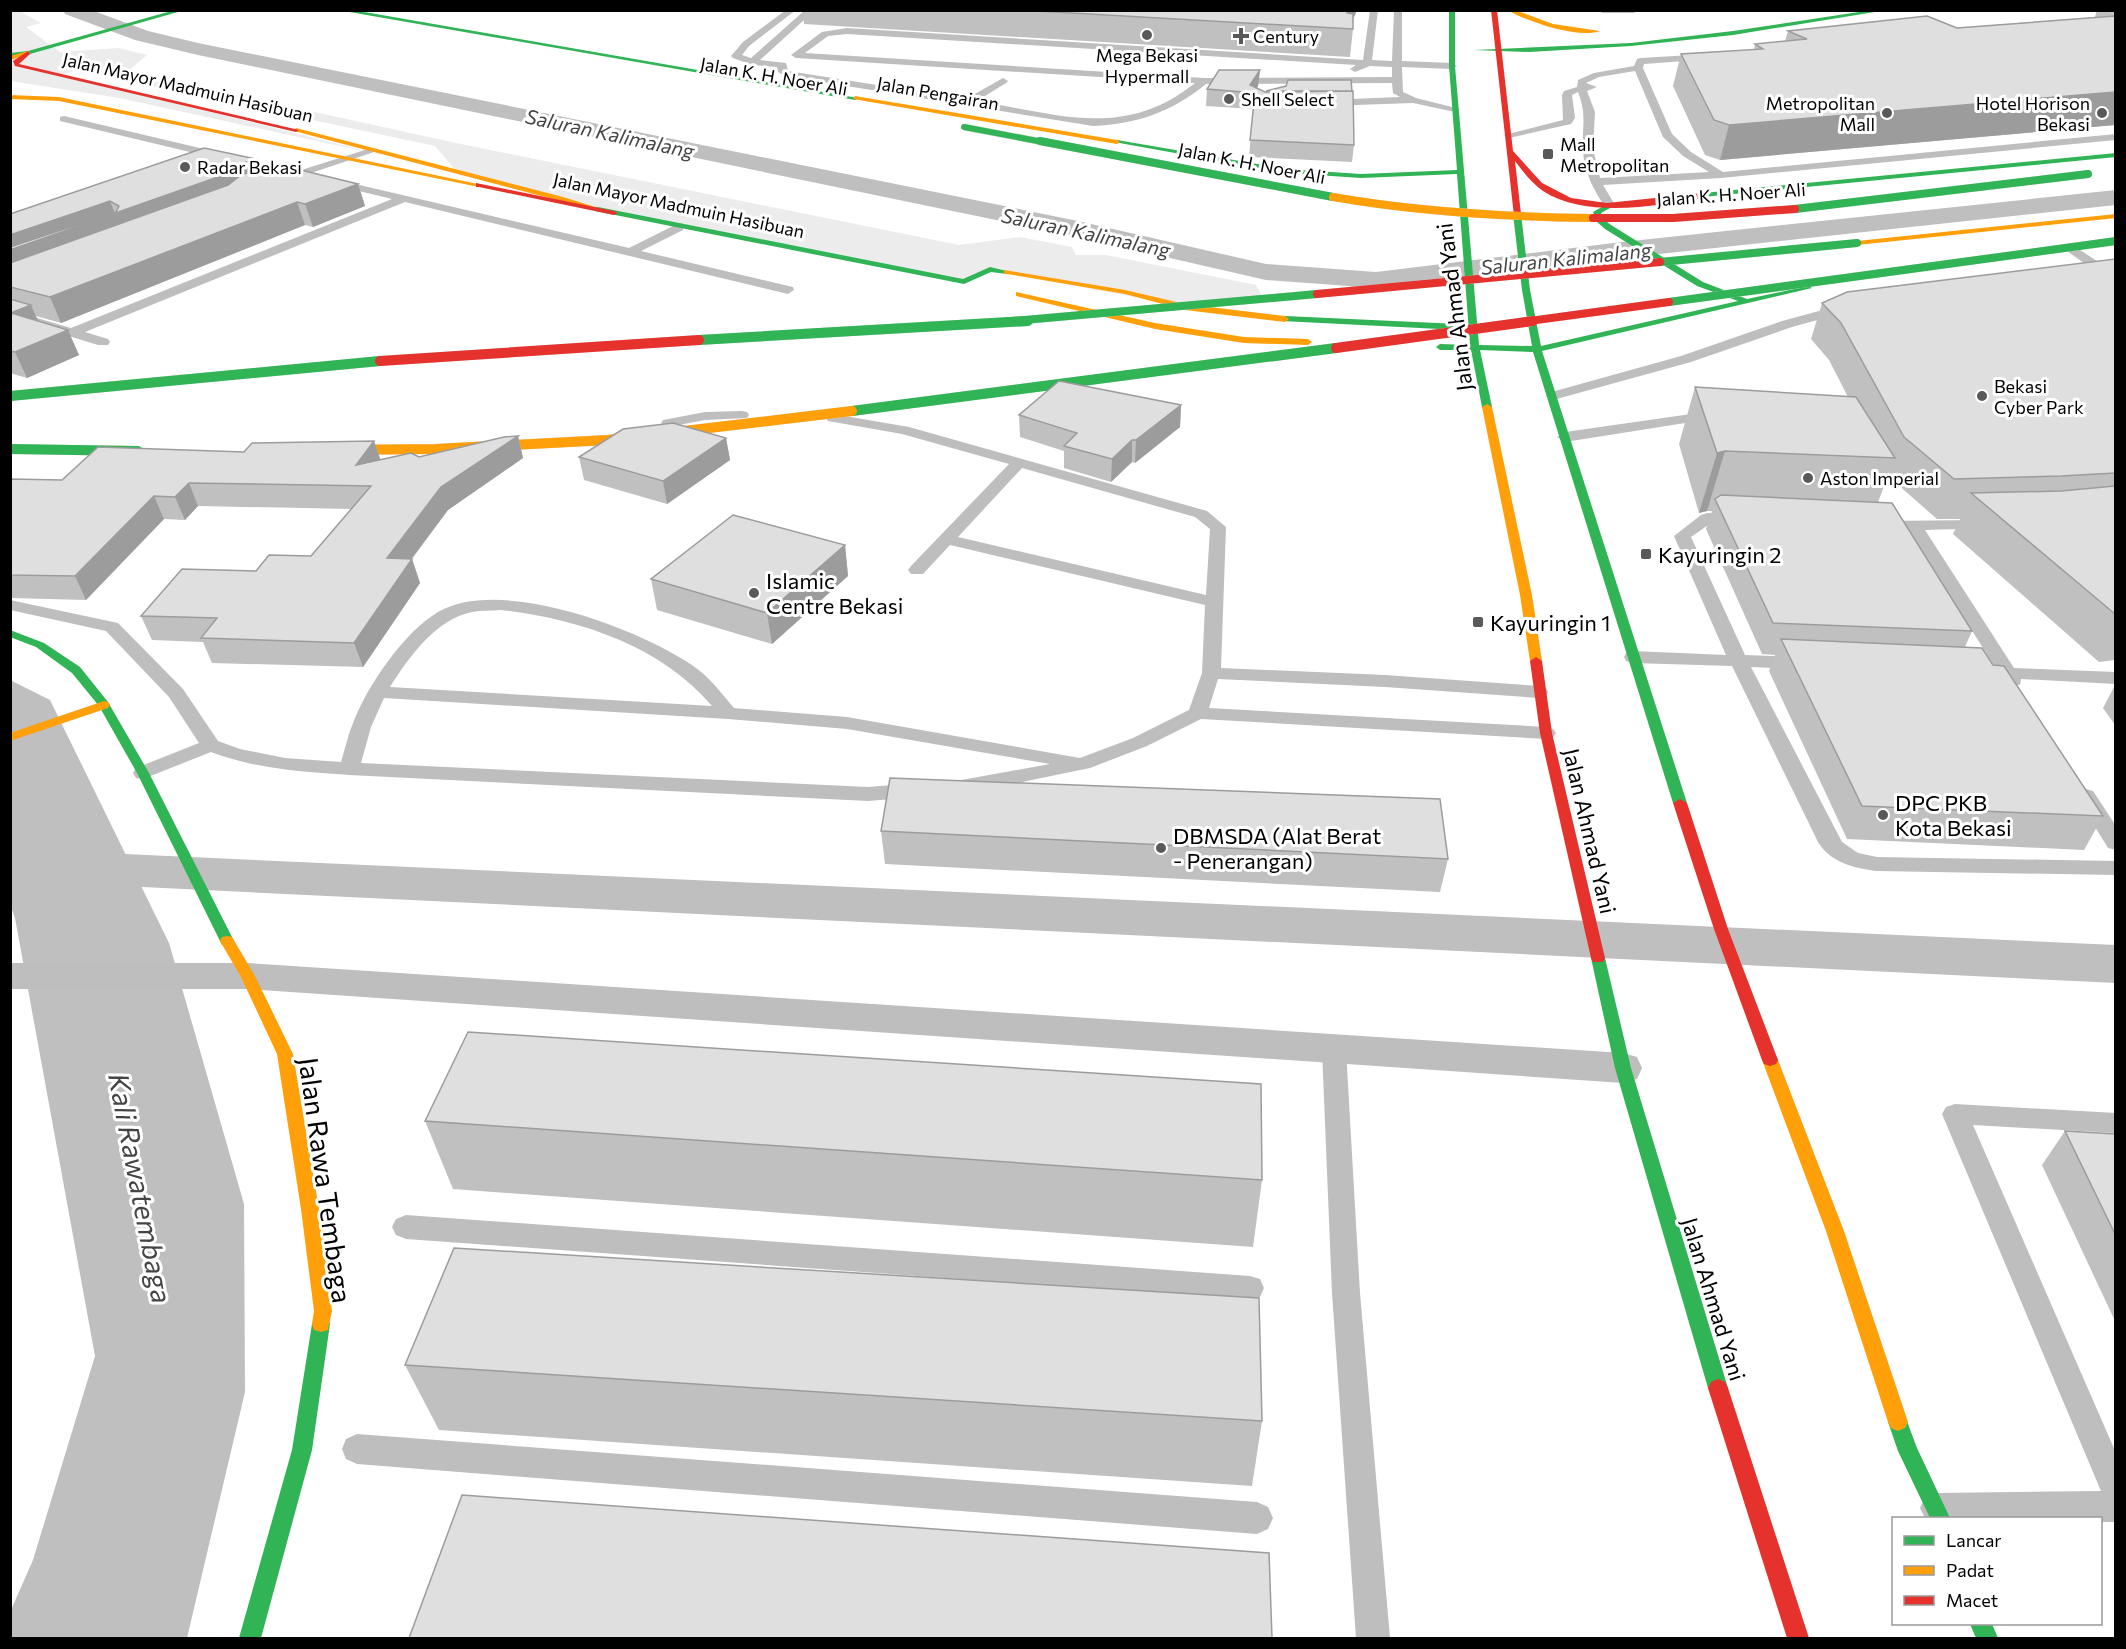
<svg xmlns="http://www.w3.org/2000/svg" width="2126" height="1649" font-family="Commissioner,sans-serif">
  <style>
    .green { fill: #ececec }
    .water { fill: #bfbfbf }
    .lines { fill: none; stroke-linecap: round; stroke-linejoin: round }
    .canal { fill: #bfbfbf; fill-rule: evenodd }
    .lane { fill: #bebebe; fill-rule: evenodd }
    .street { fill: #bebebe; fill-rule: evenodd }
    .fast { fill: #30b455; fill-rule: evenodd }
    .slow { fill: #ff9f0a; fill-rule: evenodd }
    .jam { fill: #e5322d; fill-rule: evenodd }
    .fast-bridge-far2-casing { stroke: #dbdbdb; stroke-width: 7; stroke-linecap: butt }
    .fast-bridge-far1-casing { stroke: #dbdbdb; stroke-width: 8; stroke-linecap: butt }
    .fast-bridge-casing { stroke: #dbdbdb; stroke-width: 10; stroke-linecap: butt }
    .slow-bridge-far1-casing { stroke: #dbdbdb; stroke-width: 8; stroke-linecap: butt }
    .slow-bridge-casing { stroke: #dbdbdb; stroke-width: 10; stroke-linecap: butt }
    .jam-bridge-far1-casing { stroke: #dbdbdb; stroke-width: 8; stroke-linecap: butt }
    .jam-bridge-casing { stroke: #dbdbdb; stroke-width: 10; stroke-linecap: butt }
    .fast-bridge-far2 { stroke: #30b455; stroke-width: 6 }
    .fast-bridge-far1 { stroke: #30b455; stroke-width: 8 }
    .fast-bridge { stroke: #30b455; stroke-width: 10 }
    .slow-bridge-far1 { stroke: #ff9f0a; stroke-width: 8 }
    .slow-bridge { stroke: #ff9f0a; stroke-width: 10 }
    .jam-bridge-far1 { stroke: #e5322d; stroke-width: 8 }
    .jam-bridge { stroke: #e5322d; stroke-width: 10 }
    .wall { fill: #c0c0c0 }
    .shaded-wall { fill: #9c9c9c }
    .building { fill: #dfdfdf; stroke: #9c9c9c; stroke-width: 1.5 }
    .poi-dot { fill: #595959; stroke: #fff; stroke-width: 2 }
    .labels { text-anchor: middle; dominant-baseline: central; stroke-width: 6; stroke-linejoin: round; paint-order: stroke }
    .far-poi-label { font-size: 18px; fill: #000; stroke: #fff; text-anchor: start }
    .far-street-label { font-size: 18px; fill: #000; stroke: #fff }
    .far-water-label { font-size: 20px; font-style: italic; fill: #444; stroke: #fff }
    .street-label { font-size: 22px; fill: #000; stroke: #fff }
    .poi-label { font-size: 22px; fill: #000; stroke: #fff; text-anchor: start }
    .near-street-label { font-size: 27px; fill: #000; stroke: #fff }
    .near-water-label { font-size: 28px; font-style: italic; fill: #444; stroke: #fff }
  </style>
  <rect width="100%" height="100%" fill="#fff"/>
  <path class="green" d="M10 11H19L41 23 26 27 60 52 119 48 147 55 128 71 456 143 959 245 1020 237 1072 247 1076 255H1106L1256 285 1264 299 1185 307 990 269 964 282 679 227 458 173 435 146 77 70 61 75 386 156 119 98 11 81Z"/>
  <path class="water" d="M10 680 50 700 169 943 244 1204 245 1392 187 1638H11V1610L33 1560 95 1356 15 918 11 907Z"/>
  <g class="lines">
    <g class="canal">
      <path d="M63 10H91L148 31 198 43 1078 221 1266 264 1376 272 1622 242 2116 190V205L1622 258 1376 288 1266 280 1078 237 198 55 135 40 65 14Z"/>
      <path d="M81 852 2116 945V983L81 884 64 879 57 868 64 857Z"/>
    </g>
    <g class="lane">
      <path d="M786 10H796L749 46 742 55 751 58 805 10H815L760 60 786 63 788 71 966 99 1003 78 1008 81 1006 83 977 101C1058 114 1124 140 1195 83L796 58 791 55 822 32 847 28 1363 60 1370 10H1378L1372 60 1392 61 1394 10H1402V61L1452 63 1457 66 1452 69 1402 67 1403 92 1416 98 1460 109 1455 112 1413 103 1327 106 1322 103 1327 100 1400 97 1393 93 1392 83 1206 84C1172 112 1137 124 1093 126L785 76 778 72 777 67 752 65 733 58 731 56 743 42ZM847 34 1356 65 1350 69 1355 72 1370 66 1392 67V77L1204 78 805 53 828 36Z"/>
      <path d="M1598 10H1638L1634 13H1602Z"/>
      <path d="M1709 54 1712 55V59L1644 64 1643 68 1672 134 1691 152 1723 172 2116 134V140L1721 178 1603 185 1615 205 1609 208 1605 207C1593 189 1583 170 1583 148 1582 125 1587 115 1578 92L1572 95 1575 118 1571 124 1509 138 1504 135 1563 120 1562 95 1564 91 1577 87 1578 80 1594 73 1634 66 1637 59 1640 58ZM1635 71 1663 137 1683 156 1709 172 1600 178 1593 149 1595 112 1587 91 1597 87 1586 83 1599 77Z"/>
      <path d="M64 116 298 171 365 150H373L374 152 281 183 275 180 287 175 60 121V117Z"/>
      <path d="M334 179 629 248 679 223 683 224V230L641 251 793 287 794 290 788 294 405 202 85 332 108 339 110 342 108 345H98L10 318V310L71 328 392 199 330 184V180Z"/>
      <path d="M2071 244 2106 267 2108 270 2106 273H2098L2067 251V245Z"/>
      <path d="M1845 304 1852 308 1850 311 1792 327 1691 362 1553 400 1546 396 1548 393 1681 356 1782 321Z"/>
      <path d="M742 411 747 412 749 415 747 418 705 420 668 427 661 423 663 420 705 412Z"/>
      <path d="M1712 411 1719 415 1717 418 1565 442 1557 437 1565 432Z"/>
      <path d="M833 414 909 427 1207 511 1226 527 1221 668 1385 675 1539 686 1546 688 1548 692 1546 696 1539 698 1385 687 1218 679 1209 708 1546 727 1553 729 1556 733 1553 737 1546 739 1201 719 1147 746 1090 768 984 790 963 793 956 791 953 786 956 781 1050 764 847 729 728 719 384 698 371 727 361 763 868 787 917 783 924 785 927 790 924 795 917 797 868 801 349 775C302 772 256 769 211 752L143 779 136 778 133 773 136 768 199 743 169 697 106 631 10 610V600L118 623 183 689 218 741 240 749 285 758 341 762C345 749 348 735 353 723 367 686 404 632 438 612 501 576 637 628 692 665 709 676 721 693 734 708L847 717 1080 758 1133 738 1189 710 1202 673 1205 605 950 545 923 574H911L908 570 911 566 1009 464 902 434 828 421 826 418 828 415ZM1022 468 1195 517 1210 529 1206 595 958 537ZM501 610C578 619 660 645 712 706L390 687C409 657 436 619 472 612 481 610 492 611 501 610Z"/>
      <path d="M1707 513 1737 514 1745 519 1737 524 1711 523 1691 537 1745 655 1800 657 1807 659 1809 663 1807 667 1800 669 1751 667 1842 842 1858 853 1877 857 2116 861V875L1877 871C1854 868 1831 863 1818 842L1732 666 1633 663 1626 661 1624 657 1626 653 1633 651 1726 655 1674 536 1701 515Z"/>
      <path d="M1983 520 1991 525 1989 528 1925 530 2014 668 2116 672V684L2021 679 2020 685H2006L2002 679 1974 676 1972 672 1974 668 1995 667 1909 531H1879L1871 526 1879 521Z"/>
      <path d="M2086 789 2093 791 2116 826V850L2108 848 2076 796 2079 791Z"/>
      <path d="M1334 1041 1343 1043 1346 1050 1360 1293 1390 1638H1356L1332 1293 1322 1050 1325 1043Z"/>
      <path d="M1955 1104 2116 1113V1133L1973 1125 2116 1453V1522H2100V1518H1925L1920 1508 1925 1497 1936 1493 2101 1491 1942 1114 1946 1107Z"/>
      <path d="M406 1215 1250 1276 1260 1279 1264 1288 1260 1297 1250 1300 406 1239 396 1235 392 1227 396 1219Z"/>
      <path d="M357 1434 1257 1502 1268 1507 1273 1518 1268 1529 1257 1534 357 1464 346 1459 342 1449 346 1439Z"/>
    </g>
    <path class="street" d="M10 963H248L1623 1053 1637 1057 1642 1068 1637 1079 1623 1083 248 989H10Z"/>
    <g class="fast">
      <path d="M175 10H185L30 54 10 57V53L28 51Z"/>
      <path d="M338 10H353L858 98 855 100Z"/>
      <path d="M1449 10H1455V66L1479 345 1532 346 1522 290 1513 214 1517 212 1521 214 1530 290 1541 346 1738 301 1697 286 1605 229 1597 222 1593 212 1609 203H1612V207L1601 213 1603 219 1611 225 1703 282 1747 299 1808 286 1812 288 1542 351 1687 803 1685 806H1675L1673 803 1533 352 1480 350 1492 407 1487 410 1482 407 1471 350H1440L1436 347 1440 344 1470 345 1457 174 1361 178 1286 173 1114 142 1117 140 1286 169 1361 174 1457 170 1449 66Z"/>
      <path d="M1872 10H1887L1733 35 1631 46 1529 52 1474 50 1631 43 1733 31Z"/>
      <path d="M2116 153V157L1703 197 1699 195 1703 193Z"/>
      <path d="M598 207 963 279 990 267 1011 272 1007 274 991 272 964 284 595 211V207Z"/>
      <path d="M1285 316 1459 324 1463 327 1459 330 1282 321 1281 319Z"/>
      <path d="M10 630 44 643 80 667 108 702 149 773 234 941 232 945H222L220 941 137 773 99 706 72 673 36 647 10 637Z"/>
      <path d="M1598 953 1603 954 1605 958 1631 1068 1728 1388 1725 1394 1718 1397 1711 1394 1708 1388 1615 1068 1591 958 1593 954Z"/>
      <path d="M321 1316 328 1318 330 1324 312 1450 261 1638H239L292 1450 312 1324 314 1318Z"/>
      <path d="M1898 1413 1905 1416 1917 1448 1950 1518H1930L1898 1451 1888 1422 1891 1416Z"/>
      <path d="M1970 1624H1992L1998 1638H1976Z"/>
    </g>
    <g class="slow">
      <path d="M1508 10H1515L1553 24 1600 31C1579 39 1527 22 1508 10Z"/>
      <path d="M28 51 30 54 10 60V56Z"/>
      <path d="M10 95 59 97 483 185 479 187 59 101 10 99Z"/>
      <path d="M855 96 1117 140 1120 142 1117 144 853 99Z"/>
      <path d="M296 128 563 197 602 209 598 211 294 131Z"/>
      <path d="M2116 214V218L1857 245 1853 243 1857 241Z"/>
      <path d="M1004 270 1125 290 1185 304 1285 316 1289 319 1285 322 1185 310 1125 294 1007 274H1004Z"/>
      <path d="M1016 292 1155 323 1244 337 1308 339 1312 342 1308 345 1244 343 1155 329 1016 296Z"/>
      <path d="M1487 404 1492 407 1532 595 1542 661 1536 665 1530 661 1520 595 1482 407Z"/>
      <path d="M104 701 108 702 110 705 108 708 10 741V733Z"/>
      <path d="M227 936 232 937 255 976 293 1054 319 1209 332 1311 328 1330 321 1332 314 1330 312 1324 314 1311 301 1209 277 1054 241 977 220 941 222 937Z"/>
      <path d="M1770 1054 1776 1056 1778 1060 1844 1231 1908 1422 1905 1428 1898 1431 1891 1428 1888 1422 1826 1231 1762 1060 1764 1056Z"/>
    </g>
    <g class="jam">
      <path d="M1491 10H1497L1513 151 1542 183 1571 198 1607 203 1703 193 1707 195 1706 197C1658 206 1586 219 1543 191 1532 183 1523 172 1515 161L1521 214 1514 216Z"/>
      <path d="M28 51 30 54 19 64 299 130 296 132 15 66 13 61Z"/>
      <path d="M476 183 614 211 618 213 614 215 479 187H476Z"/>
      <path d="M1536 657 1542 661 1552 733 1605 958 1603 962H1593L1591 958 1540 733 1530 661Z"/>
      <path d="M1680 799 1687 803 1728 929 1778 1060 1776 1064 1770 1066 1764 1064 1762 1060 1714 929 1673 803Z"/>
      <path d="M1718 1379 1725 1382 1728 1388 1809 1638H1787L1708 1388 1711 1382Z"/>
    </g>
    <g class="fast-bridge-far2-casing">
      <path id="fast-bridge-far2" d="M964 127 1048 143"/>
    </g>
    <g class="fast-bridge-far1-casing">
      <g id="fast-bridge-far1">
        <path d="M1040 141 1333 197"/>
        <path d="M1795 209 2088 174"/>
        <path d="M1660 262 1857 243"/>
        <path d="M1669 302 2116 241"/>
        <path d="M1002 322 1317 294"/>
      </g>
    </g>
    <g class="fast-bridge-casing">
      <g id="fast-bridge">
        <path d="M699 340 1028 321"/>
        <path d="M10 396 380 361"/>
        <path d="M852 411 1336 348"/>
        <path d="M10 449 138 451"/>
      </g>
    </g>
    <g class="slow-bridge-far1-casing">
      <path id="slow-bridge-far1" d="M1333 197C1419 212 1506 217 1593 218"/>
    </g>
    <g class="slow-bridge-casing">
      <path id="slow-bridge" d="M334 450 435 449 608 440 852 411"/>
    </g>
    <g class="jam-bridge-far1-casing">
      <g id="jam-bridge-far1">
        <path d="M1593 218H1673L1795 209"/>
        <path d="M1317 294 1660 262"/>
        <path d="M1522 322 1669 302"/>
      </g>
    </g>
    <g class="jam-bridge-casing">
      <g id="jam-bridge">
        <path d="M1336 348 1533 321"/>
        <path d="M380 361 699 340"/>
      </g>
    </g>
    <use href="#fast-bridge-far2" class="fast-bridge-far2"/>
    <use href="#fast-bridge-far1" class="fast-bridge-far1"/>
    <use href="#fast-bridge" class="fast-bridge"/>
    <use href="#slow-bridge-far1" class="slow-bridge-far1"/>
    <use href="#slow-bridge" class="slow-bridge"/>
    <use href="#jam-bridge-far1" class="jam-bridge-far1"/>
    <use href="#jam-bridge" class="jam-bridge"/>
  </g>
  <g class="wall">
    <path d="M803 10H1357L1353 19V29L1350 57 804 24Z"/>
    <path d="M2097 10H2115V125L1720 160 1705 155 1673 86 1681 54 1754 50 1755 44 1785 41 1788 31 1957 28 2095 17Z"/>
    <path d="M1260 70 1258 86 1257 88 1354 145 1352 162 1249 157 1253 109 1206 106 1207 89Z"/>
    <path d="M259 169 358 184 365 206 313 227 305 225 61 323 36 316 38 321 79 355 27 378 10 373V214Z"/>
    <path d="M2115 259V660L2099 662 1953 534 1960 519H1937L1888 476 1878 502 1972 631 1965 647 1993 665 2103 816 2084 850 1847 839 1769 671 1775 655 1762 654 1706 529 1712 511H1707L1699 513 1679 444 1695 387 1848 397 1829 360 1811 339 1822 303Z"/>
    <path d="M1181 405 1180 427 1135 463 1132 462 1111 482 1064 468V451L1020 437 1019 415Z"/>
    <path d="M518 436 523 458 448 510 412 559 420 583 363 667 212 663 203 642 152 640 141 616 256 571 311 556 352 509 198 506 185 520 164 519 86 600 10 598V479L62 480 244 452 374 441 380 460 419 457Z"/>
    <path d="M726 438 730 460 667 504 584 480 579 457Z"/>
    <path d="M845 545 848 576 772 644 657 610 651 579Z"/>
    <path d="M2115 685V725L2103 708Z"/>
    <path d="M881 831 1448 859 1440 892 885 864Z"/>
    <path d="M425 1121 1262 1180 1253 1247 453 1189Z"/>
    <path d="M2065 1131 2115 1134V1321L2042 1165Z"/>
    <path d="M405 1365 1262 1421 1252 1486 439 1430Z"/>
  </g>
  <g class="shaded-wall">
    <path d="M1348 10H1357L1349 29 1347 13Z"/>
    <path d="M1260 70 1258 86 1254 93 1250 85Z"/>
    <path d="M2115 92V125L1720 160 1729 125Z"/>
    <path d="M256 159 263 181 10 278V235L110 201 115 214 231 167Z"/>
    <path d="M358 184 365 206 313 227 305 204Z"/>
    <path d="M297 202 305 225 61 323 50 297Z"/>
    <path d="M31 305 42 330 11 313Z"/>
    <path d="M68 330 79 355 27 378 15 352Z"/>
    <path d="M1181 405 1180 427 1135 463 1136 440Z"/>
    <path d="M518 436 523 458 448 510 394 582 387 558 441 487Z"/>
    <path d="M726 438 730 460 667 504 663 481Z"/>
    <path d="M1132 440V462L1111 482 1112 459Z"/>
    <path d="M374 441 382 464 356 465Z"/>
    <path d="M1725 451 1707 511 1699 513 1717 453Z"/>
    <path d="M189 483 198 506 185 520 175 497Z"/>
    <path d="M154 496 164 519 86 600 75 576Z"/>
    <path d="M845 545 848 576 772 644 767 613Z"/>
    <path d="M412 559 420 583 363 667 354 643Z"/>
  </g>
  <g class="building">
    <path d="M1020 10H1348L1347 13 1353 14V29Z"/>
    <path d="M1927 16 1957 28 2115 16V92L1729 125 1714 120 1681 54 1763 49 1755 44 1807 39 1788 31Z"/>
    <path d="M1219 70H1260L1250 85 1265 92 1353 91 1354 145 1250 140 1255 93 1207 89Z"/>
    <path d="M1288 80H1351L1352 91H1266L1286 86Z"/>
    <path d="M204 148 256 159 231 167 218 177 10 250V247L116 212 119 206 110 201 10 235V214Z"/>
    <path d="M276 164 358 184 305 204 297 202 50 297 10 287V263L228 185 241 175Z"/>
    <path d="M2115 259V473L2061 476 1954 479 1904 437 1841 323 1822 303 1847 292Z"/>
    <path d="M10 299 31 305 11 313 68 330 15 352 10 351Z"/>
    <path d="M1059 381 1181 405 1136 440H1132L1112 459 1064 446 1077 433 1019 415Z"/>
    <path d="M1695 387 1856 397 1895 458 1725 451 1717 453Z"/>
    <path d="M673 423 726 438 663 481 579 457 623 429Z"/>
    <path d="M518 436 441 487 387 558 412 559 354 643 201 638 217 618 141 616 182 569 256 571 269 555 311 556 371 486 189 483 175 497 154 496 75 576 10 575V479L62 480 98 447 244 452 252 443 374 441 356 465 411 453 419 457 504 437Z"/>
    <path d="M2115 486V614L1971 493 2061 491Z"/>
    <path d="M1721 495 1892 503 1972 631 1773 623 1715 499Z"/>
    <path d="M733 515 845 545 767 613 651 579Z"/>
    <path d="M1781 639 1982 648 1993 665 2004 666 2103 816 1862 806Z"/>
    <path d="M890 778 1440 799 1448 859 881 831Z"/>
    <path d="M468 1032 1261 1084 1262 1180 425 1121Z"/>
    <path d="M2065 1131 2115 1134V1234Z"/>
    <path d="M454 1248 1259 1298 1262 1421 405 1365Z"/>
    <path d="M462 1495 1269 1553 1272 1638H409Z"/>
  </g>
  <g class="poi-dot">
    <circle cx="1147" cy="35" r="6"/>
    <path d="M1238 27h6v6h6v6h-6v6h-6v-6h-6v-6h6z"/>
    <circle cx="1229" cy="99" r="6"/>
    <circle cx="1887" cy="113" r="6"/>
    <circle cx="2102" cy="113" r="6"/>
    <rect x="1542" y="148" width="12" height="12" rx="3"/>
    <circle cx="185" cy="167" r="6"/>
    <circle cx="1982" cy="396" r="6"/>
    <circle cx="1808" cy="478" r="6"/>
    <rect x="1640" y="548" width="12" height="12" rx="3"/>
    <circle cx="754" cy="593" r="6"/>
    <rect x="1472" y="616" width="12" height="12" rx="3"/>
    <circle cx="1883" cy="815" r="6"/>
    <circle cx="1161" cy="848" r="6"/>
  </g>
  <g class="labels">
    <g class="far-poi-label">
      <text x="1253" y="36">Century</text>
      <text x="1147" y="55" text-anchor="middle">Mega Bekasi<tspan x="1147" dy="21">Hypermall</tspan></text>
      <text x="1241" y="99">Shell Select</text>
      <text x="1875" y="103" text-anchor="end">Metropolitan<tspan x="1875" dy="21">Mall</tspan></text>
      <text x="2090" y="103" text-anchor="end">Hotel Horison<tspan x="2090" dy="21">Bekasi</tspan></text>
      <text x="1560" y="144">Mall<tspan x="1560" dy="21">Metropolitan</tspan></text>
      <text x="197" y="167">Radar Bekasi</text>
      <text x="1994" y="386">Bekasi<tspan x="1994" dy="21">Cyber Park</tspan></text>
      <text x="1820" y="478">Aston Imperial</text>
    </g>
    <g class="far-street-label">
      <text transform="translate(774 76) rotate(10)">Jalan K. H. Noer Ali</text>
      <text transform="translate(188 87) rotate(13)">Jalan Mayor Madmuin Hasibuan</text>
      <text transform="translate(938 93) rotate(10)">Jalan Pengairan</text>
      <text transform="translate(1252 163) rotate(11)">Jalan K. H. Noer Ali</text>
      <text transform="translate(1731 194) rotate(-4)">Jalan K. H. Noer Ali</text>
      <text transform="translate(679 205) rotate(12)">Jalan Mayor Madmuin Hasibuan</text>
    </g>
    <g class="far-water-label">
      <text transform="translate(610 133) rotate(12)">Saluran Kalimalang</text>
      <text transform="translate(1086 232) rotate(12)">Saluran Kalimalang</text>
      <text transform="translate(1566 258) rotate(-6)">Saluran Kalimalang</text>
    </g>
    <g class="street-label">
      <text transform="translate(1454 307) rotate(-97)">Jalan Ahmad Yani</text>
      <text transform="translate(1590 831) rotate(77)">Jalan Ahmad Yani</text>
      <text transform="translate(1714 1299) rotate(73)">Jalan Ahmad Yani</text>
    </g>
    <g class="poi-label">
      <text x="1658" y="554">Kayuringin 2</text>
      <text x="766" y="580">Islamic<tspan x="766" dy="25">Centre Bekasi</tspan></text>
      <text x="1490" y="622">Kayuringin 1</text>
      <text x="1895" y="802">DPC PKB<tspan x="1895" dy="25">Kota Bekasi</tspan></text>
      <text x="1173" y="835">DBMSDA (Alat Berat<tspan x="1173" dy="25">- Penerangan)</tspan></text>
    </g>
    <g class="near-street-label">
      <text transform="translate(326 1180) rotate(82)">Jalan Rawa Tembaga</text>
    </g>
    <g class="near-water-label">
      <text transform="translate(141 1188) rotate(79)">Kali Rawatembaga</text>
    </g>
  </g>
  <rect width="2126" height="1649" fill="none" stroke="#000000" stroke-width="24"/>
  <rect x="1892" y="1517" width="210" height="108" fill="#ffffff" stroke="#999999" stroke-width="1.5"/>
  <rect x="1904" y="1536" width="30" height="9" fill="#30b455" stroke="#999999" stroke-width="1.5"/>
  <text x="1946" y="1547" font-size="18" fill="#000000">Lancar</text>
  <rect x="1904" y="1566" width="30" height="9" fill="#ff9f0a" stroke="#999999" stroke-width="1.5"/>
  <text x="1946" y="1577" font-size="18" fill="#000000">Padat</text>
  <rect x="1904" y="1596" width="30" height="9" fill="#e5322d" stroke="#999999" stroke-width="1.5"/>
  <text x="1946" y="1607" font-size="18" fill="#000000">Macet</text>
</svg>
